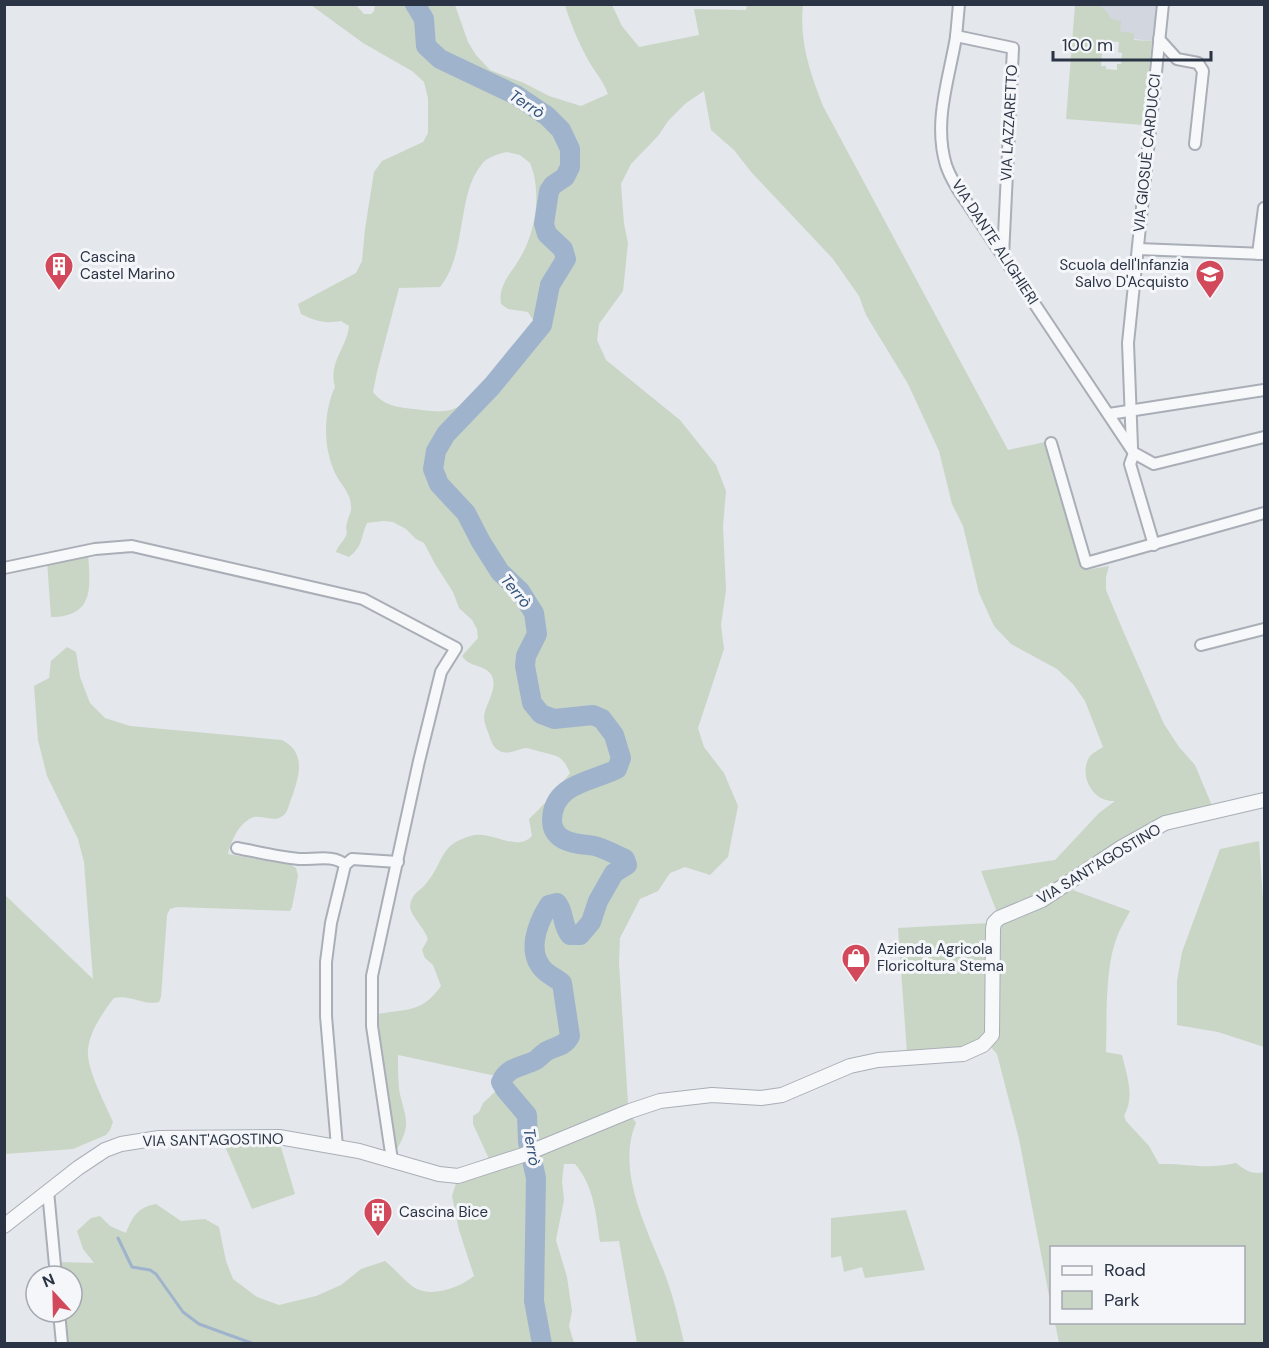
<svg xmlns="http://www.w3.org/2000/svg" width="1269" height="1348" font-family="'DM Sans',sans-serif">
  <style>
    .built { fill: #d2d6de }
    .green { fill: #c9d6c5; fill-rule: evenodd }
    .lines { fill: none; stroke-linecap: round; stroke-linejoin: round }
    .stream { stroke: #9fb4cc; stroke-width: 3 }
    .river { stroke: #9fb4cc; stroke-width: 20 }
    .minor-casing { stroke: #a9aeb7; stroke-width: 14 }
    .tertiary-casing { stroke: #a9aeb7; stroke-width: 16 }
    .minor { stroke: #f7f8fa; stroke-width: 10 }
    .tertiary { stroke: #f7f8fa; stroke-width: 14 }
    .labels { text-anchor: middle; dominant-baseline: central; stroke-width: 6; stroke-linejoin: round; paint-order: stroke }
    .street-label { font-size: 15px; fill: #2b3445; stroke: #f4f6f9 }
    .poi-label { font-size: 15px; fill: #2b3445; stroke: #f4f6f9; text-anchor: start }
    .water-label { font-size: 16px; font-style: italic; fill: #34527a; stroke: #f4f6f9 }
  </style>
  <rect width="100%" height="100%" fill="#e4e7ec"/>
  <path class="built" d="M1075 5H1157L1152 41 1134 39V33L1120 31Z"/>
  <g class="green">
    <path d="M311 5H356L364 14H371L374 11 375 5H455L468 42 476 55 490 70 524 83 549 96 581 106 608 94C603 80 594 71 587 58 578 41 570 22 565 5H612L622 26 639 47 699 35 694 9 746 10 747 5H803C799 41 810 73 823 106L1008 450 1045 442 1083 566 1086 570 1109 566 1106 577V590L1124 633 1164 724 1179 747 1195 765 1213 808 1184 814 1039 895 998 915 981 871 1055 860 1099 813 1115 801C1112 801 1109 801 1106 800 1088 795 1079 769 1091 755 1094 752 1100 749 1103 747L1085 701 1073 684 1057 669 1011 644 994 626 979 593 963 526 952 504 939 451 908 384 866 315 859 296 833 259 752 173 734 150 711 130 704 91 686 103 668 121 658 136 631 164 621 184 624 224 628 243 623 291 599 324 597 340 606 360 680 420 716 465 726 491 723 526 726 590 721 625 724 649 698 728 704 747 724 773 738 806 728 857 710 875 685 867 670 873 658 891 640 899 620 938 619 963 628 1103 545 1140 489 1159 473 1124V1116L479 1112 483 1103 497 1090 498 1082 496 1076 398 1055C398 1066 398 1078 399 1089 404 1117 413 1122 397 1149L384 1145 377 1014C406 1009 422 1013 441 986L433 965 425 958 422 950 428 939C424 927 412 918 410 907 410 902 412 898 415 894 419 890 425 886 428 881 437 871 440 856 450 846 456 841 468 836 475 835 494 832 517 852 532 836L529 819C544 805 557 790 570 773 562 754 556 756 538 751 533 750 530 748 525 748 516 750 507 756 498 750 493 747 491 741 489 735 487 729 484 723 484 717 485 704 498 690 492 676 486 664 469 668 462 656L478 638 477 629 472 620 459 608 453 592 435 564 424 543 416 539 406 529 393 522 383 521 367 523C360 538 364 545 349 557L336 552C338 545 343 542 346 536 348 531 345 528 347 523 348 517 352 512 351 506 351 493 340 484 335 473 323 447 323 413 335 387 328 362 347 348 349 326L341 321C325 324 315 321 301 314L298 304 356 273 362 261 365 229 374 172 382 161 423 142 428 133V98L424 82 412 71 363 43ZM507 152 520 155 530 163C542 192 536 231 520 258 511 274 498 284 501 304L508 309 528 312 535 323C517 345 484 394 460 406 446 414 430 411 414 409 397 407 384 406 373 392L377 372 399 288 440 287C468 252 456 195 482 164 487 157 498 154 507 152Z"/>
    <path d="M1075 5C1093 4 1102 1 1111 19L1121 21 1120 31 1134 33V40L1152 41 1143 125 1066 119ZM1103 41 1119 42 1118 52 1122 53 1121 64H1117V70L1106 69V66H1101Z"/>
    <path d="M88 552C90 585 96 617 51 617L47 561Z"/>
    <path d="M67 647 76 652 80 677 90 703 105 718 130 726 282 740C307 753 299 776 292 797 289 803 288 814 281 817 273 822 262 815 254 817 239 822 231 841 228 854L291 865 296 868 298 876 292 907 290 911 177 907 170 909 167 915 161 997 159 1002C143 1006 131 994 114 998 103 1012 90 1031 88 1049 86 1069 105 1103 113 1122L110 1130 106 1135 73 1149 5 1154V895L93 979 84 862 78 839 47 776 38 740 34 686 49 678 51 661Z"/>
    <path d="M1259 841 1264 914V1047L1218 1032 1177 1025V981L1182 952 1220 849Z"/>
    <path d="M1070 889 1130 911C1125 921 1119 930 1116 940 1105 969 1107 1021 1106 1052L1122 1055C1127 1076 1135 1096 1124 1116L1126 1121 1149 1146 1159 1164C1187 1163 1206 1170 1236 1163 1245 1170 1252 1175 1264 1172V1343H1059L1055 1323 1244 1322V1248H1052L1051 1306 1019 1139 997 1054 990 1046 999 927 1044 904Z"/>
    <path d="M989 923 986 1032 980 1041 966 1047 907 1053 898 928Z"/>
    <path d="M632 1117 636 1123C615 1172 649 1232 666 1277 674 1299 679 1321 684 1343H637L619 1241 600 1242C596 1214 594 1186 575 1164H564L562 1181 564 1200 556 1240 567 1277 572 1311 569 1326 574 1343H68L64 1312H72V1276H61L59 1262 94 1263 83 1249 77 1231 91 1218 100 1216 110 1226 126 1233C132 1217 138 1207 156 1204L181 1221 205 1219 219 1227 226 1261 233 1279 257 1297 279 1305 316 1296 341 1285 361 1269 385 1261C394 1268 408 1285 417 1289 435 1297 460 1287 474 1276L459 1230 452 1196 457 1180Z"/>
    <path d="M224 1144H280L295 1194 252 1209Z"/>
    <path d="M906 1210 925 1270 865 1278 862 1267 844 1272 841 1256 831 1258V1218Z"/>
  </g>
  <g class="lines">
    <path class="stream" d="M118 1238 132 1267 150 1270 156 1274 183 1312 199 1324 254 1344"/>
    <path class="river" d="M415 4 424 19 426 46 440 59 516 95 547 116 561 130 570 149V167L565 177 553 185 549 191 544 224 547 234 563 249 566 259 550 285 542 325 492 386 446 434 436 451 433 469 439 484 466 513 481 542 500 572 520 591 534 613 537 634 526 656 525 666 532 703 541 714 554 719 593 715 602 719 614 735 621 758 617 769C592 782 553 783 552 820 552 829 556 835 563 839 574 845 583 844 595 846 605 849 615 854 625 859L627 865 614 873 598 901 591 922 580 935H570C561 923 565 913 557 903L549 905C537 924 525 954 546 972 551 976 557 979 562 983L570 1036C565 1046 557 1046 547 1051 543 1053 540 1057 536 1060 523 1067 508 1066 501 1082L505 1089 527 1115 528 1142 536 1178 534 1301 542 1344"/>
    <g class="minor-casing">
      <g id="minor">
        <path d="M959 4C958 15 957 26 956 37 949 79 933 122 946 165 952 183 964 198 974 213L1134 453 1154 464 1264 437"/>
        <path d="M956 36 1013 48 1003 256"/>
        <path d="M1159 39 1177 59 1198 63 1203 71 1195 144"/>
        <path d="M1138 249 1264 254"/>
        <path d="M1258 254 1264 208"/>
        <path d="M1109 414 1264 390"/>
        <path d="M1051 443 1086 563 1264 513"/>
        <path d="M1132 447 1128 343 1163 4"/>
        <path d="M1134 453 1130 464 1154 545"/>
        <path d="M4 568 95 549 132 546 363 599 456 648 441 672 419 761 372 976V1026L392 1160"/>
        <path d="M1201 645 1264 629"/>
        <path d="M237 848C258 852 278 857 299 859 312 860 335 854 345 865"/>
        <path d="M337 1147 326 1016V962L331 923 345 865 352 859 398 862"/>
        <path d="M48 1191 56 1276"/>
        <path d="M59 1312 62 1344"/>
      </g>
    </g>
    <g class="tertiary-casing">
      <path id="tertiary" d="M4 1226 78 1168 105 1150 121 1144 159 1138 279 1137 359 1151 439 1174 458 1176 523 1155 630 1111 660 1101 712 1095 761 1098 782 1095 850 1066 878 1060 963 1054 983 1045 992 1035 993 929 994 923 999 918 1042 900 1122 847 1165 823 1264 800"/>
    </g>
    <use href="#minor" class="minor"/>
    <use href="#tertiary" class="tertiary"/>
  </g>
  <defs>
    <g id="building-pin" transform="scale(1.5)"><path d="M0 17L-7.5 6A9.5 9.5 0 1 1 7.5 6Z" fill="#d1495b" stroke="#f4f6f9"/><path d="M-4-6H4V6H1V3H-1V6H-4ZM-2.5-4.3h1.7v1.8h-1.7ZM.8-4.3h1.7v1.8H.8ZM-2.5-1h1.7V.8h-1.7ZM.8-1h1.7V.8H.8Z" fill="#fff"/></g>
    <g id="school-pin" transform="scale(1.5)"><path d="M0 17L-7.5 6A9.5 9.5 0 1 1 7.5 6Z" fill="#d1495b" stroke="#f4f6f9"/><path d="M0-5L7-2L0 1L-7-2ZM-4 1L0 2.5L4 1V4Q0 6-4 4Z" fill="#fff"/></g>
    <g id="shop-pin" transform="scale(1.5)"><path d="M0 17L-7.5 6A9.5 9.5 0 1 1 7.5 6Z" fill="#d1495b" stroke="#f4f6f9"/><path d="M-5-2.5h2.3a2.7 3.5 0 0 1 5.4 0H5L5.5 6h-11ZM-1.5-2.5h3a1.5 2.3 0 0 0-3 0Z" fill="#fff"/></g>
  </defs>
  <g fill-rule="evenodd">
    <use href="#building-pin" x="59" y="266"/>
    <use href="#school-pin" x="1210" y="274"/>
    <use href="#shop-pin" x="856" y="958"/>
    <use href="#building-pin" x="378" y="1212"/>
  </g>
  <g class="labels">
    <g class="street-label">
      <text transform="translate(1009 123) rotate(-87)">VIA LAZZARETTO</text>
      <text transform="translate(1147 153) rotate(-84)">VIA GIOSUÈ CARDUCCI</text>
      <text transform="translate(995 242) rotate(57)">VIA DANTE ALIGHIERI</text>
      <text transform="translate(1099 864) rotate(-31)">VIA SANT'AGOSTINO</text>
      <text transform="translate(213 1140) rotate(-1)">VIA SANT'AGOSTINO</text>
    </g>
    <g class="poi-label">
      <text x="80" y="257">Cascina<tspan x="80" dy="17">Castel Marino</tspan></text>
      <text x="1189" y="265" text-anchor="end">Scuola dell'Infanzia<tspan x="1189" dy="17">Salvo D'Acquisto</tspan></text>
      <text x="877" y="949">Azienda Agricola<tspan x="877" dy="17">Floricoltura Stema</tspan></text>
      <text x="399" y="1212">Cascina Bice</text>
    </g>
    <g class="water-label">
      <text transform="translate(527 104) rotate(33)">Terrò</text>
      <text transform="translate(516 591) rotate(51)">Terrò</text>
      <text transform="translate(532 1147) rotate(81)">Terrò</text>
    </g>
  </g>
  <rect width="1269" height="1348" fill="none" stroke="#2b3445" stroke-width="12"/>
  <rect x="1050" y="1246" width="195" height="78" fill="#f4f6f9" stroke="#a4a8b1" stroke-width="1.5"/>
  <rect x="1062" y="1266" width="30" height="9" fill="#f7f8fa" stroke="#a4a8b1" stroke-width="1.5"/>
  <text x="1104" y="1276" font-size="18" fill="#2b3445">Road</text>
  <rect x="1062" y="1291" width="30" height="18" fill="#c9d6c5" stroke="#a4a8b1" stroke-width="1.5"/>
  <text x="1104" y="1306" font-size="18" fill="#2b3445">Park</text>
  <g transform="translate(54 1294) rotate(338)"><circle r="28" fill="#f4f6f9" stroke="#a4a8b1" stroke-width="1.5"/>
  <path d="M0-4.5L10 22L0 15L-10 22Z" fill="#d1495b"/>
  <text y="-9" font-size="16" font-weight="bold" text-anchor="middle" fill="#2b3445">N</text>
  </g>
  <path d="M1053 51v9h158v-9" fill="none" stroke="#2b3445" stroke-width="3"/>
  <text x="1062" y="51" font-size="18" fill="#2b3445" stroke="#f4f6f9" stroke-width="4.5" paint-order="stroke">100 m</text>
</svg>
